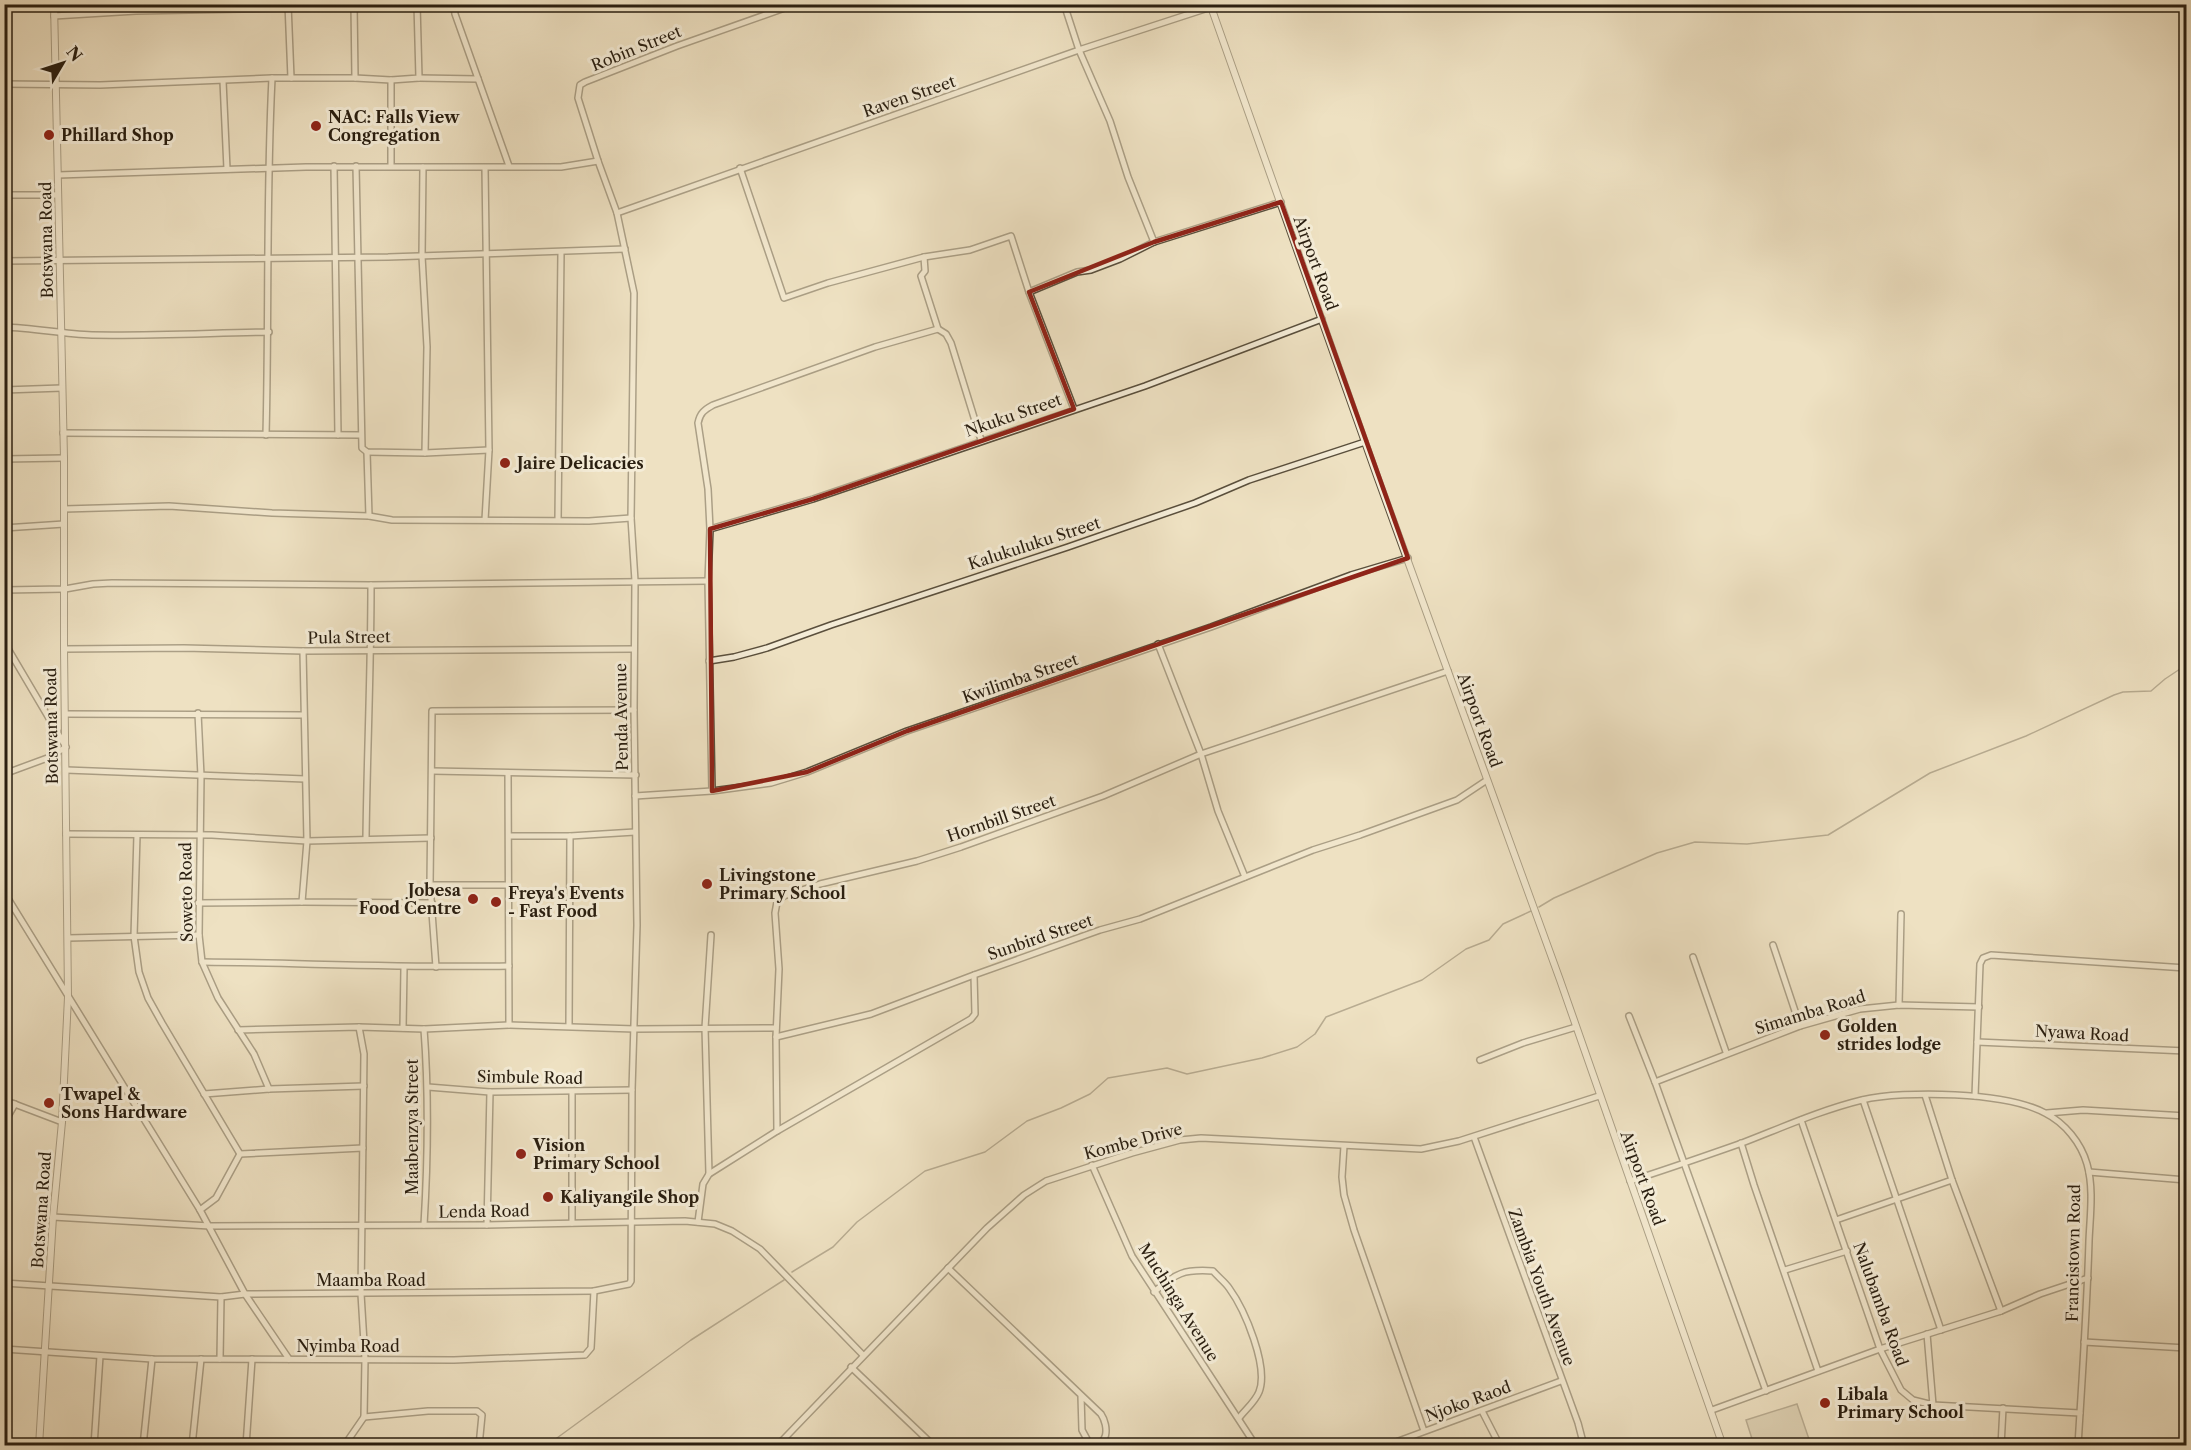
<svg xmlns="http://www.w3.org/2000/svg" width="2191" height="1450" font-family="'Libre Caslon Text',serif">
  <style>
    .green { fill: #cdc0a4; stroke: #7b6f5a; stroke-width: 1.5 }
    .lines { fill: none; stroke-linecap: round; stroke-linejoin: round }
    .stream { stroke: #776b56; stroke-width: 1.5 }
    .minor-casing { stroke: #5a4f3c; stroke-width: 8 }
    .tertiary-casing { stroke: #5a4f3c; stroke-width: 8 }
    .minor { stroke: #f4ecd7; stroke-width: 5 }
    .tertiary { stroke: #f4ecd7; stroke-width: 6 }
    .marked { fill: none; stroke: #8f2418; stroke-width: 4.5; stroke-linejoin: round }
    .poi-dot { fill: #8f2418; stroke: #f4ecd7; stroke-width: 2 }
    .labels { text-anchor: middle; dominant-baseline: central; stroke-width: 6; stroke-linejoin: round; paint-order: stroke }
    .street-label { font-size: 16px; fill: #291e10; stroke: #f4ecd7 }
    .poi-label { font-size: 16px; font-weight: bold; fill: #291e10; stroke: #f4ecd7; text-anchor: start }
  </style>
  <rect width="100%" height="100%" fill="#eee1c2"/>
  <filter id="stains"><feTurbulence type="fractalNoise" baseFrequency=".00333" numOctaves="4"/><feColorMatrix values="0 0 0 0 .2 0 0 0 0 .09 0 0 0 0 .02 0 0 0 .5 -.17"/></filter>
  <radialGradient id="worn" r=".72"><stop offset=".6" stop-color="#630" stop-opacity="0"/><stop offset="1" stop-color="#630" stop-opacity=".3"/></radialGradient>
  <path class="green" d="M1797 1404 1811 1445H1754L1746 1420Z"/>
  <g class="lines">
    <g class="stream">
      <path d="M1539 907 1554 898 1657 853 1695 842 1747 844 1828 835 1930 773 2026 736 2114 695 2123 692 2151 691 2165 679 2186 665"/>
      <path d="M792 1272 833 1247 857 1222 925 1171 985 1152 1027 1121 1061 1108 1090 1094 1108 1078 1167 1068 1187 1074 1262 1058 1297 1047 1315 1034 1326 1017 1422 980 1466 949 1489 940 1503 924 1531 911"/>
      <path d="M546 1446 691 1340 784 1280"/>
    </g>
    <g class="minor-casing">
      <g id="minor">
        <path d="M288 4 291 78"/>
        <path d="M354 4 355 78"/>
        <path d="M454 4 455 14 509 166"/>
        <path d="M1064 4 1079 50 1110 121 1128 177 1154 242"/>
        <path d="M54 16 136 11 288 8"/>
        <path d="M419 78 478 79"/>
        <path d="M391 80V166"/>
        <path d="M223 81 227 169"/>
        <path d="M4 84 100 85 272 78"/>
        <path d="M334 166 338 435"/>
        <path d="M356 166 362 448 367 452 425 453 489 450"/>
        <path d="M423 167 422 256 427 347 425 453"/>
        <path d="M485 168 489 450 485 520"/>
        <path d="M740 168 784 298 828 283 924 257 970 250 1011 236 1029 292 1074 409"/>
        <path d="M58 175 306 167H561L598 161"/>
        <path d="M4 195H58"/>
        <path d="M617 213 1079 50 1211 7"/>
        <path d="M924 257 925 271 921 276 938 329"/>
        <path d="M4 261 388 257 625 249"/>
        <path d="M1029 292 1077 272 1091 270 1120 259 1154 242 1281 202"/>
        <path d="M4 327C34 328 63 334 92 335 151 336 210 333 269 332"/>
        <path d="M4 390 62 388"/>
        <path d="M63 433 360 435"/>
        <path d="M266 435C269 316 266 197 272 78H355L391 80 419 78 417 4"/>
        <path d="M367 452 369 516"/>
        <path d="M4 459 64 458"/>
        <path d="M64 509 169 506 272 513 369 516 392 520 589 521 631 518"/>
        <path d="M558 520 561 252"/>
        <path d="M4 528 64 524"/>
        <path d="M710 529 813 499 1145 386 1322 319"/>
        <path d="M4 590 65 589 93 584 112 583 371 585 708 581"/>
        <path d="M4 642 66 747 50 757 4 774"/>
        <path d="M1158 644 1201 754 1218 811 1245 877"/>
        <path d="M64 649 184 648 303 651 634 649"/>
        <path d="M303 651 307 841 302 902 432 903"/>
        <path d="M709 661 734 657 767 648 831 625 1068 547 1195 503 1249 480 1365 442"/>
        <path d="M198 713 201 776 199 935 202 962 218 998 254 1054 269 1089"/>
        <path d="M65 714 303 715"/>
        <path d="M66 770 305 779"/>
        <path d="M432 771 636 775"/>
        <path d="M508 773 509 1025"/>
        <path d="M712 791 708 581 710 529 708 489 698 423C700 413 704 410 713 405L875 347 938 329 946 334 951 343 981 440"/>
        <path d="M635 796 712 791 771 783 807 772 907 731 1211 627 1351 575 1408 558"/>
        <path d="M66 834 212 835 307 841 431 838"/>
        <path d="M137 835 134 936 139 972 148 998 162 1023 240 1154 363 1148"/>
        <path d="M509 836H570L635 832"/>
        <path d="M366 839C367 754 371 670 371 585"/>
        <path d="M430 885H508"/>
        <path d="M4 892 200 1210 245 1294 289 1359"/>
        <path d="M198 903 302 902"/>
        <path d="M68 938 199 935"/>
        <path d="M1773 945 1800 1026"/>
        <path d="M1693 957 1726 1052"/>
        <path d="M202 962C304 963 406 968 509 966"/>
        <path d="M436 967 430 885 432 711 634 710"/>
        <path d="M1899 1005 1901 914"/>
        <path d="M1629 1016 1655 1082 1766 1391"/>
        <path d="M569 1026 570 836"/>
        <path d="M403 1028 404 968"/>
        <path d="M238 1030 359 1027 424 1029 509 1025 635 1029 776 1028"/>
        <path d="M776 1037 871 1014 974 975"/>
        <path d="M1977 1042 2186 1051"/>
        <path d="M1480 1060 1523 1043 1576 1027"/>
        <path d="M1655 1082 1800 1026 1860 1009 1899 1005 1979 1007"/>
        <path d="M428 1087 490 1092 632 1090"/>
        <path d="M572 1092V1223"/>
        <path d="M204 1094 269 1089 364 1086"/>
        <path d="M1925 1095 1952 1180 2001 1311"/>
        <path d="M1975 1096 1980 964 1983 958 1991 955 2186 968"/>
        <path d="M4 1100 62 1122"/>
        <path d="M1863 1100 1941 1330"/>
        <path d="M2047 1113 2083 1110 2186 1116"/>
        <path d="M1801 1120 1880 1349 1901 1390 1913 1400 1933 1405 2080 1413"/>
        <path d="M4 1123 15 1104"/>
        <path d="M777 1131 776 1037 779 969 775 913 777 902 784 896 820 884 917 861 961 847 1103 796 1201 754 1448 671"/>
        <path d="M1474 1137 1578 1423 1584 1446"/>
        <path d="M1741 1143 1754 1185 1818 1371"/>
        <path d="M1344 1146 1342 1177 1344 1195 1354 1230 1424 1431"/>
        <path d="M1092 1165 1132 1256 1256 1446"/>
        <path d="M2089 1172 2186 1180"/>
        <path d="M709 1174 705 1028 711 935"/>
        <path d="M1630 1181C1668 1169 1705 1156 1742 1143 1781 1128 1821 1110 1862 1100 1905 1090 2006 1092 2045 1113 2065 1123 2081 1143 2087 1164 2094 1189 2090 1216 2089 1241 2087 1310 2082 1378 2078 1446"/>
        <path d="M200 1210 216 1198 240 1154"/>
        <path d="M53 1217 210 1226 487 1225 685 1221 715 1224 732 1231 760 1249 863 1355"/>
        <path d="M1836 1220 1952 1180"/>
        <path d="M698 1222 703 1184 709 1174 777 1131 971 1019 975 1014 974 975 1100 930 1140 919 1313 850 1360 835 1457 800 1487 780"/>
        <path d="M424 1225C428 1159 429 1095 424 1029"/>
        <path d="M487 1225 490 1092"/>
        <path d="M2184 1254H2186"/>
        <path d="M948 1268 1101 1414C1109 1426 1109 1449 1089 1443L1082 1430 1081 1396"/>
        <path d="M1785 1270 1847 1251"/>
        <path d="M4 1283 221 1297 245 1294 594 1291 629 1284 631 1281 632 1090 637 925 634 710 635 581 631 518 634 293 617 213 598 161 578 98 580 85 585 82 677 46 796 4"/>
        <path d="M1154 1292C1176 1273 1184 1269 1213 1271 1218 1277 1225 1282 1229 1288 1245 1310 1269 1367 1259 1392 1255 1402 1245 1410 1239 1418"/>
        <path d="M1927 1334 1933 1405"/>
        <path d="M2084 1342 2186 1348"/>
        <path d="M4 1349 152 1359 454 1360 585 1355 591 1348 594 1291"/>
        <path d="M220 1359 221 1297"/>
        <path d="M851 1367 934 1446"/>
        <path d="M1712 1410 1880 1349 2001 1311 2040 1294 2088 1278"/>
        <path d="M1482 1411 1500 1446"/>
        <path d="M364 1417 428 1411H477L482 1415 479 1446"/>
        <path d="M94 1446 100 1356"/>
        <path d="M143 1446 152 1359"/>
        <path d="M192 1446 201 1359"/>
        <path d="M246 1446 252 1359"/>
        <path d="M344 1446 364 1417 365 1359 361 1294 364 1054 359 1027"/>
        <path d="M777 1446 987 1228 1024 1195 1046 1181 1132 1153 1180 1140 1201 1138 1421 1149 1459 1141 1599 1096"/>
        <path d="M1385 1446 1561 1381"/>
        <path d="M2001 1446 2003 1408"/>
        <path d="M2183 1446 2186 1402"/>
      </g>
    </g>
    <g class="tertiary-casing">
      <g id="tertiary">
        <path d="M1210 4 1377 476 1560 980 1723 1446"/>
        <path d="M39 1446 53 1217 62 1122 68 997 64 649V458L54 4"/>
      </g>
    </g>
    <use href="#minor" class="minor"/>
    <use href="#tertiary" class="tertiary"/>
  </g>
  <path d="M0 0H2191V1450H0ZM1281 202 1408 558 907 731 807 772 712 791 710 529 813 499 1074 409 1029 292 1154 242Z" fill="#eee1c2" fill-opacity=".55" fill-rule="evenodd"/>
  <path class="marked" d="M1281 202 1408 558 907 731 807 772 712 791 710 529 813 499 1074 409 1029 292 1154 242Z"/>
  <g class="poi-dot">
    <circle cx="316" cy="126" r="6"/>
    <circle cx="49" cy="135" r="6"/>
    <circle cx="505" cy="463" r="6"/>
    <circle cx="707" cy="884" r="6"/>
    <circle cx="473" cy="899" r="6"/>
    <circle cx="496" cy="902" r="6"/>
    <circle cx="1825" cy="1035" r="6"/>
    <circle cx="49" cy="1103" r="6"/>
    <circle cx="521" cy="1154" r="6"/>
    <circle cx="548" cy="1197" r="6"/>
    <circle cx="1825" cy="1403" r="6"/>
  </g>
  <g class="labels">
    <g class="street-label">
      <text transform="translate(636 48) rotate(-22)">Robin Street</text>
      <text transform="translate(909 96) rotate(-19)">Raven Street</text>
      <text transform="translate(46 240) rotate(-91)">Botswana Road</text>
      <text transform="translate(1316 263) rotate(70)">Airport Road</text>
      <text transform="translate(1013 415) rotate(-19)">Nkuku Street</text>
      <text transform="translate(1034 543) rotate(-18)">Kalukuluku Street</text>
      <text transform="translate(349 637) rotate(-1)">Pula Street</text>
      <text transform="translate(1020 678) rotate(-19)">Kwilimba Street</text>
      <text transform="translate(621 717) rotate(-91)">Penda Avenue</text>
      <text transform="translate(1480 720) rotate(70)">Airport Road</text>
      <text transform="translate(51 726) rotate(-91)">Botswana Road</text>
      <text transform="translate(1001 818) rotate(-19)">Hornbill Street</text>
      <text transform="translate(186 892) rotate(-91)">Soweto Road</text>
      <text transform="translate(1040 937) rotate(-19)">Sunbird Street</text>
      <text transform="translate(1810 1012) rotate(-17)">Simamba Road</text>
      <text transform="translate(2082 1033) rotate(3)">Nyawa Road</text>
      <text transform="translate(530 1077) rotate(1)">Simbule Road</text>
      <text transform="translate(412 1127) rotate(-90)">Maabenzya Street</text>
      <text transform="translate(1133 1141) rotate(-15)">Kombe Drive</text>
      <text transform="translate(1643 1178) rotate(70)">Airport Road</text>
      <text transform="translate(41 1210) rotate(-86)">Botswana Road</text>
      <text transform="translate(484 1211) rotate(-1)">Lenda Road</text>
      <text transform="translate(2073 1253) rotate(-89)">Francistown Road</text>
      <text x="371" y="1280">Maamba Road</text>
      <text transform="translate(1542 1287) rotate(70)">Zambia Youth Avenue</text>
      <text transform="translate(1179 1302) rotate(58)">Muchinga Avenue</text>
      <text transform="translate(1881 1304) rotate(70)">Nalubamba Road</text>
      <text x="348" y="1346">Nyimba Road</text>
      <text transform="translate(1468 1401) rotate(-20)">Njoko Raod</text>
    </g>
    <g class="poi-label">
      <text x="328" y="117">NAC: Falls View<tspan x="328" dy="18">Congregation</tspan></text>
      <text x="61" y="135">Phillard Shop</text>
      <text x="517" y="463">Jaire Delicacies</text>
      <text x="719" y="875">Livingstone<tspan x="719" dy="18">Primary School</tspan></text>
      <text x="461" y="890" text-anchor="end">Jobesa<tspan x="461" dy="18">Food Centre</tspan></text>
      <text x="508" y="893">Freya's Events<tspan x="508" dy="18">- Fast Food</tspan></text>
      <text x="1837" y="1026">Golden<tspan x="1837" dy="18">strides lodge</tspan></text>
      <text x="61" y="1094">Twapel &amp;<tspan x="61" dy="18">Sons Hardware</tspan></text>
      <text x="533" y="1145">Vision<tspan x="533" dy="18">Primary School</tspan></text>
      <text x="560" y="1197">Kaliyangile Shop</text>
      <text x="1837" y="1394">Libala<tspan x="1837" dy="18">Primary School</tspan></text>
    </g>
  </g>
  <rect width="2191" height="1450" fill="none" stroke="#eee1c2" stroke-width="24"/>
  <rect x="6" y="6" width="2179" height="1438" fill="none" stroke="#291e10" stroke-width="3"/>
  <rect x="12" y="12" width="2167" height="1426" fill="none" stroke="#291e10" stroke-width="1.5"/>
  <g transform="translate(63 63) rotate(51)" stroke="#f4ecd7" stroke-width="4.5" paint-order="stroke">
  <path d="M0-4.5L10 22L0 15L-10 22Z" fill="#291e10"/>
  <text y="-9" font-size="16" font-weight="bold" text-anchor="middle" fill="#291e10">N</text>
  </g>
  <rect width="100%" height="100%" filter="url(#stains)"/>
  <rect width="100%" height="100%" fill="url(#worn)"/>
</svg>
